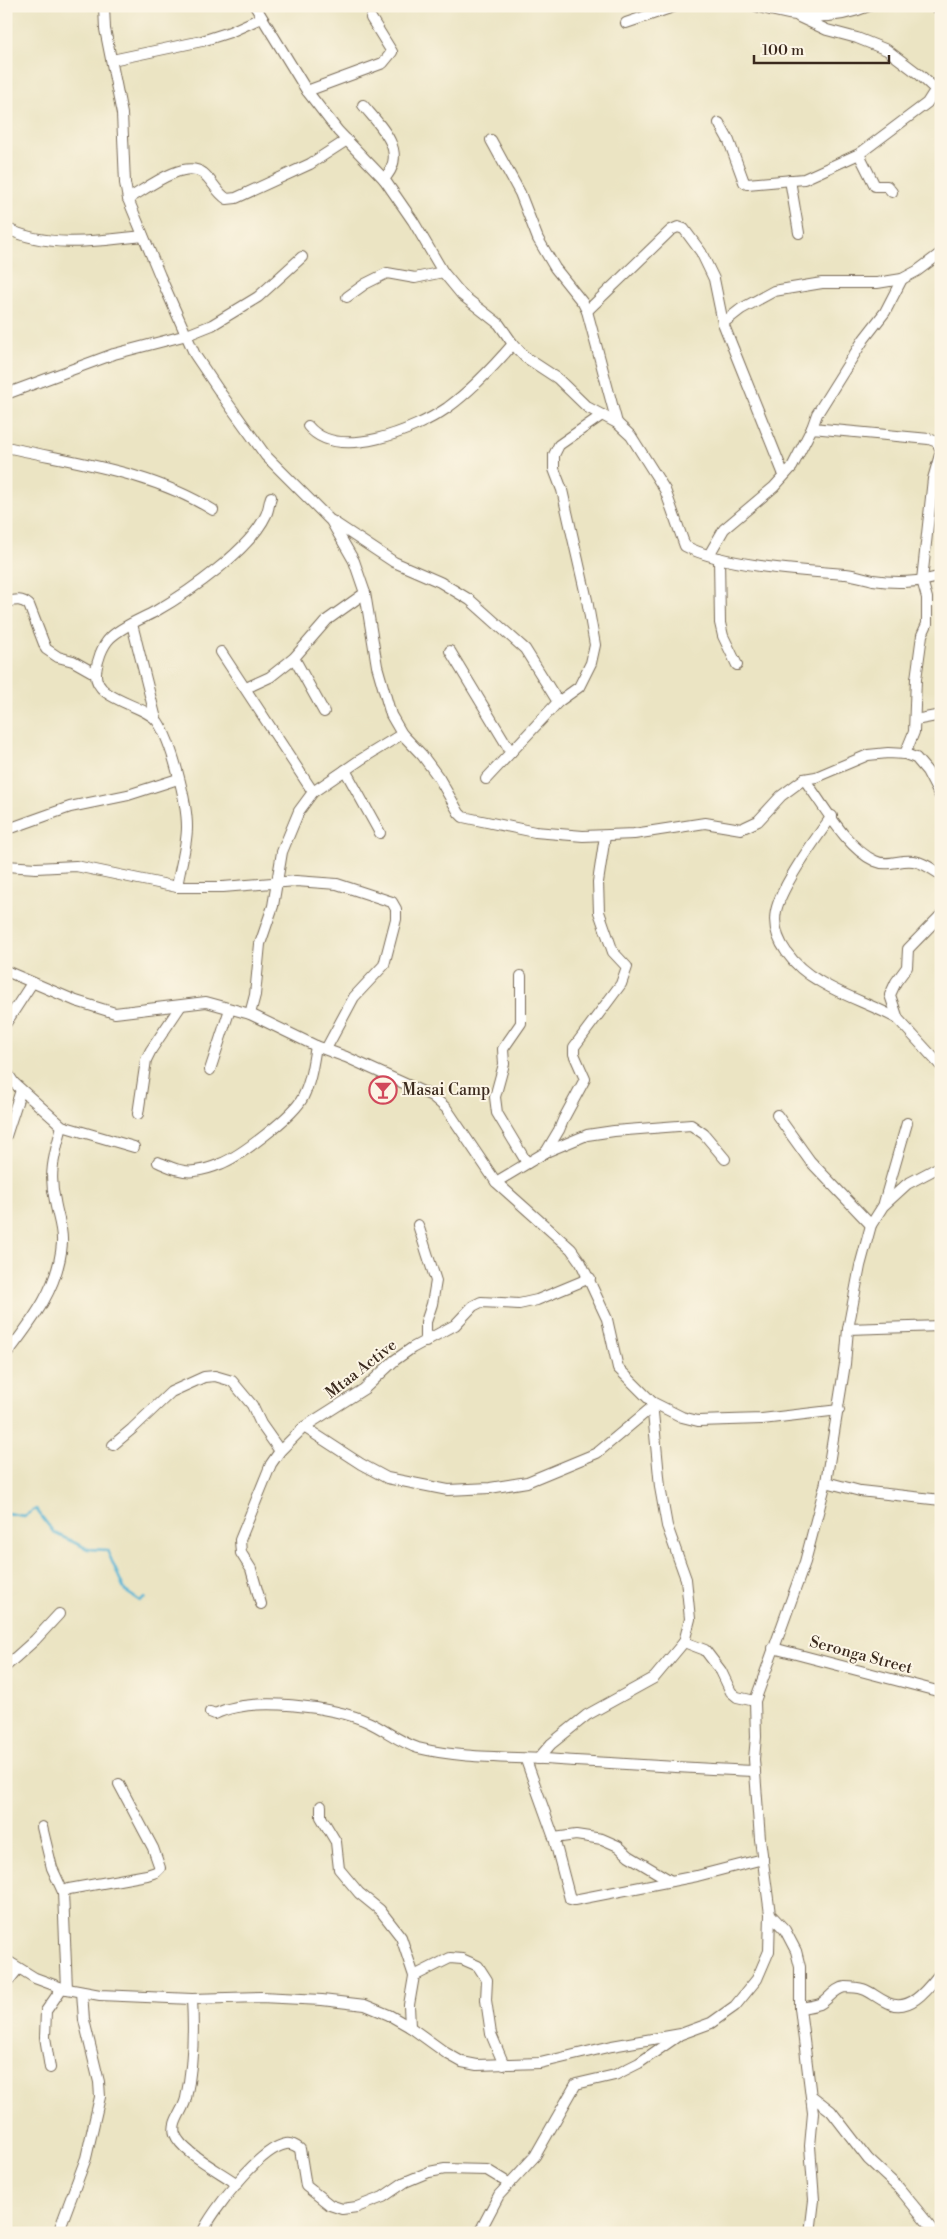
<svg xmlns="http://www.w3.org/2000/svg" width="947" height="2239" font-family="'Libre Bodoni',serif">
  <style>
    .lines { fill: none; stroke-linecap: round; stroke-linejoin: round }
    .stream { stroke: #58b5d6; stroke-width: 2.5 }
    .minor-casing { stroke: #796b58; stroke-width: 12 }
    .minor { stroke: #fff; stroke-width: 10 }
    .labels { text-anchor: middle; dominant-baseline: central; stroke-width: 4; stroke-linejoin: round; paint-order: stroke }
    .poi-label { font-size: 16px; fill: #3b2a1e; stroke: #fcf5e5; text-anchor: start }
    .street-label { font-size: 16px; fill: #3b2a1e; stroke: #fcf5e5 }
  </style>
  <rect width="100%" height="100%" fill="#fcf5e5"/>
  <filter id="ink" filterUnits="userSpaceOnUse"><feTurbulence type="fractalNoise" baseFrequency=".02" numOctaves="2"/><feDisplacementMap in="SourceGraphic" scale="10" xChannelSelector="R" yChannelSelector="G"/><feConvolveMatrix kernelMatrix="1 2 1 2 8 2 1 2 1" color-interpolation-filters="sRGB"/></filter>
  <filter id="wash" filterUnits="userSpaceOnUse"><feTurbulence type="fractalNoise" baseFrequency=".0096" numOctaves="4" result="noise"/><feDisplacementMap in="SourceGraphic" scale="20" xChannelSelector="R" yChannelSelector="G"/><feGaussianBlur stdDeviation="1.12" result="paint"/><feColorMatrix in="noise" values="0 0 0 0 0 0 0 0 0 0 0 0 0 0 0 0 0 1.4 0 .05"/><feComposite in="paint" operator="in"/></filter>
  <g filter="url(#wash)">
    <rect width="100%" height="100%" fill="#ebe4c3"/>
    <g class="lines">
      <path class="stream" d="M6 1513 24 1516 36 1509 54 1533 88 1549 107 1550 125 1591 140 1601 145 1598"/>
    </g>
  </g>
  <g filter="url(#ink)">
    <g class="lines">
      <g class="minor-casing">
        <g id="minor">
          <path d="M104 6 105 29 122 114 125 183 128 199 160 276 195 355 222 395 266 456 331 521 354 561 365 593 377 666 391 715 402 734 422 755 439 778 459 813 463 817 535 832 583 836 634 834 705 823 741 829 758 821 781 796 804 779 816 777 868 755 888 753 905 754 916 758 927 771 941 798"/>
          <path d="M255 6 307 91 338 131 384 179 413 221 443 272 462 295 499 324 513 344 525 357 557 378 587 407 617 423 631 436 665 490 685 546C722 566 803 571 846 574 855 575 864 578 873 580 893 583 921 583 941 576"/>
          <path d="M756 6C795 18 831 22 869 6"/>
          <path d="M931 6 941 9"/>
          <path d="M799 17 827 30 857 38 887 50 920 75 936 90"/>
          <path d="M626 23 676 6"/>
          <path d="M112 60 202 41 230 32 261 18"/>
          <path d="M307 91 383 63 392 52 371 18"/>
          <path d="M363 105C381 127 409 152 384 179"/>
          <path d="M719 123 729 141 744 182 747 184 804 179 859 154 927 103 941 81"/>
          <path d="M491 140 520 193 538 239 555 268 583 303 587 311 617 423"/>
          <path d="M859 154 875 186H887L892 192"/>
          <path d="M790 180 799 233"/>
          <path d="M128 199C146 189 183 159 203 173 212 180 216 192 227 199L236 198 310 164 347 140"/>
          <path d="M6 228C46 249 99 241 143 236"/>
          <path d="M347 297 365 284 387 273 415 278 443 272"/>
          <path d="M587 311 671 230 678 227 684 229 701 252 714 279 723 323 784 475"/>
          <path d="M723 323 741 309 774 291 822 283H877L902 279 917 271 941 253"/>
          <path d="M6 394 114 354 187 335 212 325 258 297 302 257"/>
          <path d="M308 426C338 462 415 430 447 408 469 392 495 365 513 344"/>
          <path d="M812 428 817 414 864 339 885 312 902 279"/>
          <path d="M6 447C77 463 150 471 213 510"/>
          <path d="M332 521 394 562 440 582 470 600 525 649 558 702"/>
          <path d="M709 555 724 529 774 487 792 467 812 428 929 439 937 442 941 450"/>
          <path d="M719 558 720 623 723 636 737 665"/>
          <path d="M6 602C15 600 21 598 29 605L46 649 58 657 73 661 96 674"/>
          <path d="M132 624 156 719"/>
          <path d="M450 651 511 752"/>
          <path d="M221 652 313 792"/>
          <path d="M294 658 324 712"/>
          <path d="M246 688 270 677 294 658 327 620 365 593"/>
          <path d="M915 720 941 715"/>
          <path d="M905 754 914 732 916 679 922 635 927 624V598L922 580 933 479 941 451"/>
          <path d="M345 770 380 833"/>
          <path d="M486 779 558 702 579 687 591 663 595 645 587 600 562 490 554 469V455L559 445 602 415"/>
          <path d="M804 779C823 804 846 848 875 861 888 867 900 859 913 861 923 862 932 869 941 875"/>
          <path d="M832 816C816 838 781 886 776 911 770 941 796 968 819 981 843 996 873 1005 898 1019"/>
          <path d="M6 828 14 827 70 807 128 795 178 779"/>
          <path d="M6 866 36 868 76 866 177 887H223L296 881 337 884 392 902 396 909V919L384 965 354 997 326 1049"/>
          <path d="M177 887C180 867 187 846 187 827 187 802 172 743 158 722 146 704 93 701 96 672 97 661 102 646 110 638 122 626 142 619 156 611 189 592 250 550 266 515 269 509 269 502 271 497"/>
          <path d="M941 915 908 949 907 967 896 982 890 995 898 1019 941 1066"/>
          <path d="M6 971 76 1001 115 1013 206 1002 250 1014 316 1046 346 1057 432 1096 446 1108 496 1182 571 1249 581 1263 607 1319 618 1368 652 1402 682 1417 698 1421 762 1419 839 1410"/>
          <path d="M521 976V1023L503 1049 504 1064 495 1097 497 1113 527 1163"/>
          <path d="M250 1014 255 995 260 944 273 906 282 852 299 811 313 792 360 760 402 734"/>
          <path d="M6 1023 32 983"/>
          <path d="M210 1070 230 1009"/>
          <path d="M6 1071 14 1083 62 1126 134 1147"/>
          <path d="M138 1114 146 1060 151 1050 180 1007"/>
          <path d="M777 1115 810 1161 871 1225"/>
          <path d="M6 1136 21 1090"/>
          <path d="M546 1152 559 1130 564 1118 585 1079 574 1054V1047L621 984 627 967 613 952 599 912 598 882 605 836"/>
          <path d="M158 1162C170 1167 182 1173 195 1171 203 1170 213 1167 220 1164 239 1157 295 1115 303 1097 311 1081 313 1063 316 1046"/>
          <path d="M496 1182 546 1152 587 1135 614 1131 691 1125 704 1134 725 1159"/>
          <path d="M884 1203 907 1123"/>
          <path d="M418 1225 436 1281 432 1304 426 1322V1342"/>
          <path d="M848 1329 941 1326"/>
          <path d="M6 1355C32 1321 59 1287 62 1243 63 1228 57 1215 55 1201 48 1173 55 1153 62 1126"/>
          <path d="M304 1427 361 1464 387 1478 448 1490 490 1488 527 1482 597 1453 651 1408"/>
          <path d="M113 1445 132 1429 171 1392 204 1377 215 1376 232 1381 252 1405 261 1424 280 1451"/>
          <path d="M826 1482 860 1491 941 1500"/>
          <path d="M261 1604 251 1569 241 1553 240 1540 271 1464 280 1451 304 1427 364 1389 395 1360 412 1348 455 1325 473 1306 481 1302 519 1304 537 1300 590 1278"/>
          <path d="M684 1642 705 1650 721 1671 731 1692 737 1697 755 1701"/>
          <path d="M773 1648 941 1692"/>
          <path d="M6 1666 35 1640 59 1614"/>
          <path d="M210 1712 215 1714C250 1696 333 1706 368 1722 384 1729 401 1743 418 1748 459 1758 501 1757 543 1759 613 1763 684 1768 755 1771"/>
          <path d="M538 1759 551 1744 587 1715 654 1678 684 1642 690 1619 686 1579 667 1526 660 1487 652 1402"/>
          <path d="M526 1760 554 1838 570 1899 574 1900 697 1876 763 1859"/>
          <path d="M321 1806V1817L336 1842 339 1869 359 1893 380 1910 401 1937 414 1976 409 2005 410 2027"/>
          <path d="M42 1827 52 1868 63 1892 67 1989"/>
          <path d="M554 1838 576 1835 602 1839 618 1846 629 1856 671 1881"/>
          <path d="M63 1892 69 1889 147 1875 156 1872 160 1868 153 1848 119 1784"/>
          <path d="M770 1914 785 1930 796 1951 800 1967V2008L813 2113 810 2146 814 2200 810 2233"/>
          <path d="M6 1960 35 1978 62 1988 100 1995 192 1999 261 1997 322 2000 365 2005 389 2015 410 2027 446 2053 462 2062 477 2065 540 2063 612 2046 681 2034 711 2023 735 2006 757 1979 769 1951 770 1914 760 1839 754 1759 756 1737 755 1701 805 1562 826 1482 845 1364 848 1329 860 1266 871 1225 883 1206 907 1184 941 1166"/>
          <path d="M414 1976 450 1958 462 1959 478 1966 487 1980 486 2000 491 2034 504 2065"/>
          <path d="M6 1984 18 1969"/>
          <path d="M192 1999C194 2032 193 2066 186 2098 184 2110 171 2122 175 2134 181 2152 221 2172 237 2184"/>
          <path d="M800 2008C807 2007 814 2006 820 2004 829 1999 835 1988 845 1987 870 1987 869 1994 888 2003 911 2013 928 1988 941 1972"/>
          <path d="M50 2068 45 2037 46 2011 62 1988"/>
          <path d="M813 2097 831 2111 868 2159 899 2188 936 2233"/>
          <path d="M58 2233 86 2158 100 2097 99 2082 84 2020 82 1992"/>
          <path d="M202 2233C213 2210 260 2148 286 2144 291 2143 296 2146 300 2149L306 2186 330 2205 342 2209 357 2207 383 2197 405 2182 429 2172 445 2169 487 2170 510 2184"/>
          <path d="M479 2233 499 2195 535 2156 576 2084 615 2075 639 2063 678 2036"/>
        </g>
      </g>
      <use href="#minor" class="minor"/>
    </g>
  </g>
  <defs>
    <g id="bar-ring" transform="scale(1.4375)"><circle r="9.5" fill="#fcf5e5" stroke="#d1495b" stroke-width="1.5"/><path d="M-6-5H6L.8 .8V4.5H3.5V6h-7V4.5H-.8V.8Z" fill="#d1495b"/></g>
  </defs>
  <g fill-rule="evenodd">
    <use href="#bar-ring" x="383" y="1090"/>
  </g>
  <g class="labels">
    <g class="poi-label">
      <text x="402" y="1090">Masai Camp</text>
    </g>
    <g class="street-label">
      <text transform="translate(361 1369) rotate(-38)">Mtaa Active</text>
      <text transform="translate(861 1655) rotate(15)">Seronga Street</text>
    </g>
  </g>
  <rect width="947" height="2239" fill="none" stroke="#fcf5e5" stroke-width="25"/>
  <path d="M754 55v8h135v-8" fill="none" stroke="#3b2a1e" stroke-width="2.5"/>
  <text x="762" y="55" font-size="15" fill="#3b2a1e" stroke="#fcf5e5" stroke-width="4" paint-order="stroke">100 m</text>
</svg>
